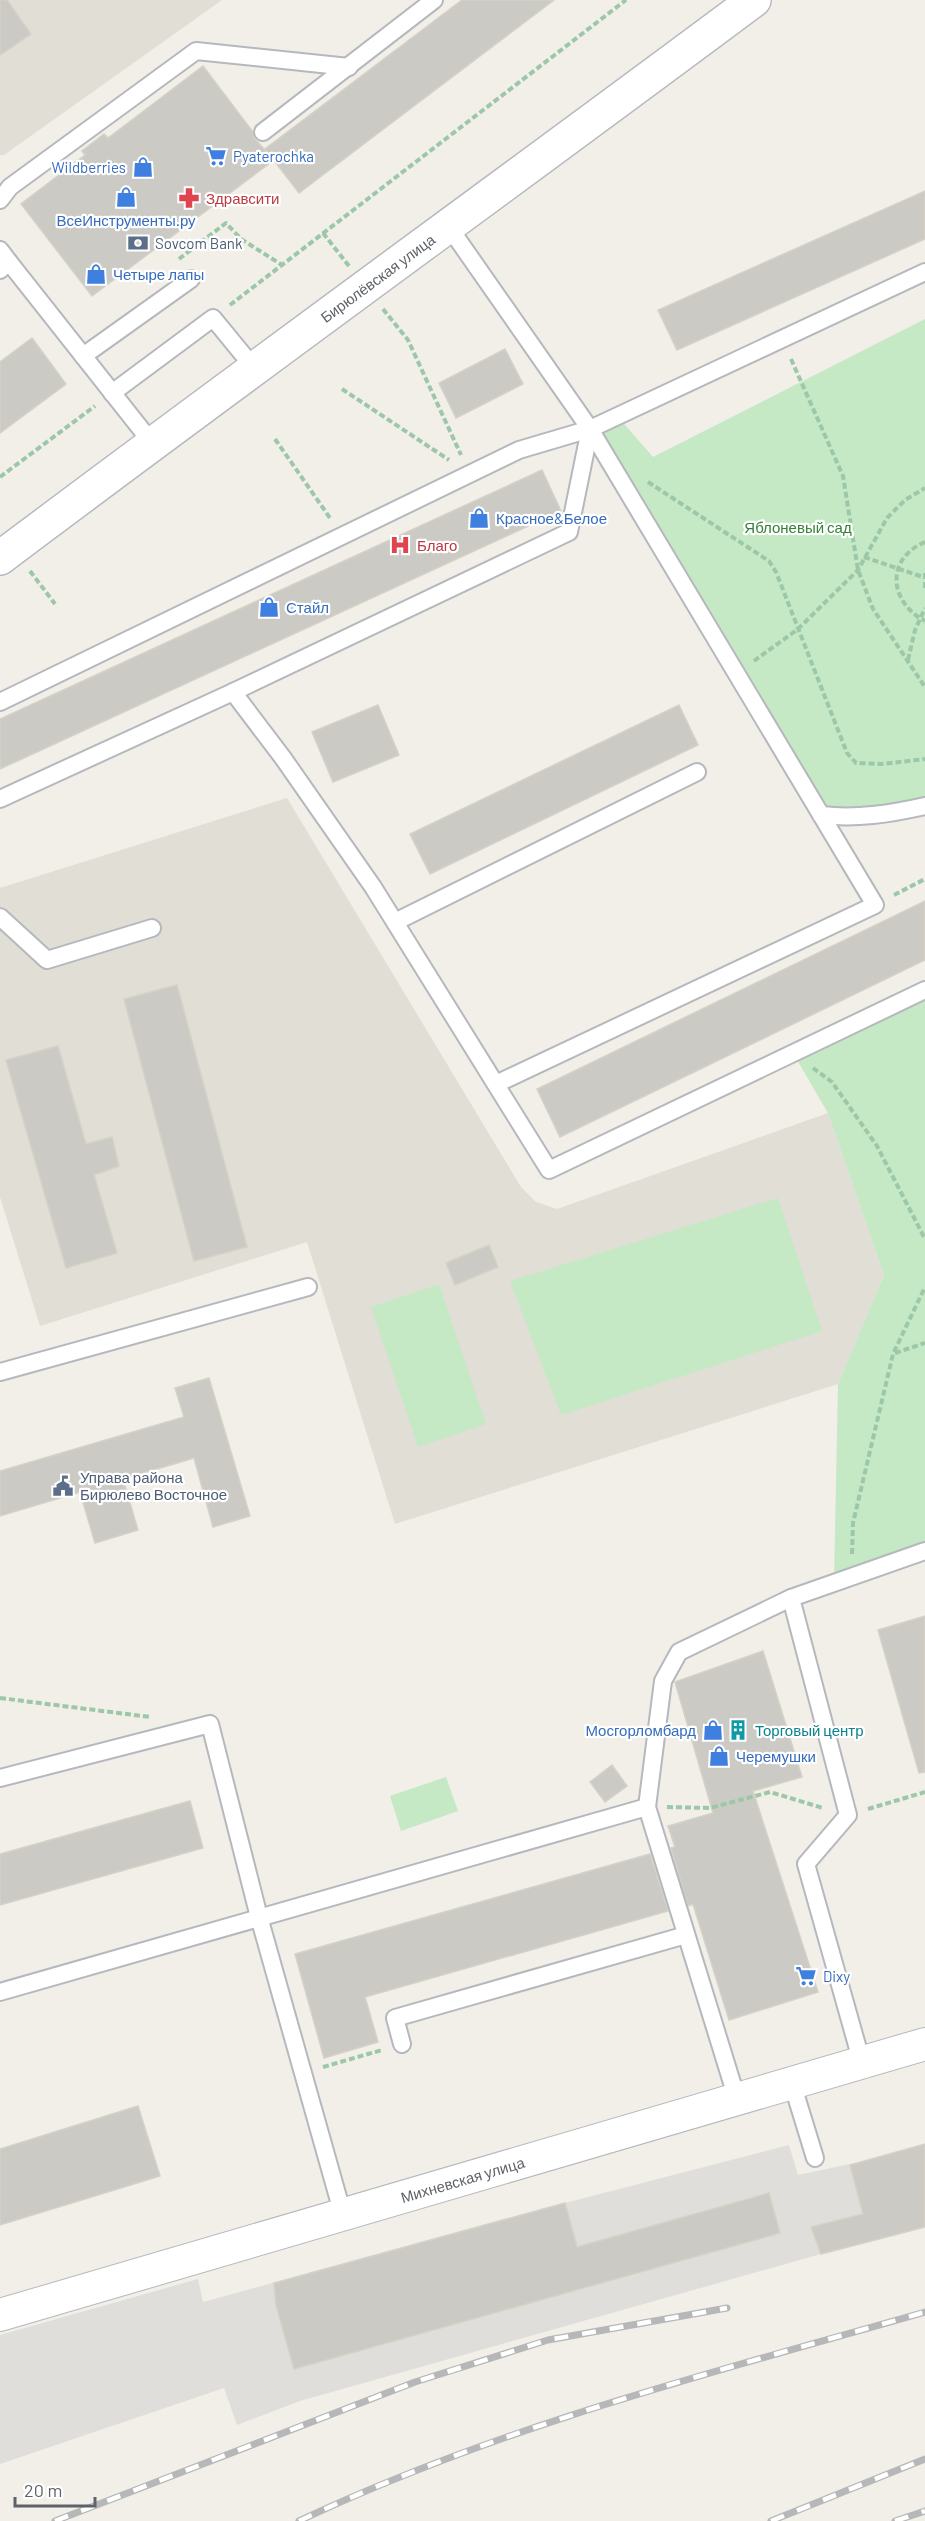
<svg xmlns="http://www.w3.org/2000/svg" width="925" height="2521" font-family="Barlow,sans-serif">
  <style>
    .industrial { fill: #e0deda }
    .education { fill: #e1ded6 }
    .green { fill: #c5e8c5 }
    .building { fill: #cccac5; stroke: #d6d1c6; stroke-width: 1.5 }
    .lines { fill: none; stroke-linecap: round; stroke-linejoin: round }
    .lane-casing { stroke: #b5b8bc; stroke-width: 20 }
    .street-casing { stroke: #b5b8bc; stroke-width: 34 }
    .secondary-casing { stroke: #b6babf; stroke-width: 36 }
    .path { stroke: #9cc7a9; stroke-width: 4; stroke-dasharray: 6 3; stroke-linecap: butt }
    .lane { stroke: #fff; stroke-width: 16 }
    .street { stroke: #fff; stroke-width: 32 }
    .secondary { stroke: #fff; stroke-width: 33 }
    .rail-casing { stroke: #b6b7b8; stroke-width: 7 }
    .rail { stroke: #fff; stroke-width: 4.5; stroke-dasharray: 14; stroke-linecap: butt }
    .labels { text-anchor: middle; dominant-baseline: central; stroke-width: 4.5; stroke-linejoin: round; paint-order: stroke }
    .shop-label { font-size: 15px; fill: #366cbe; stroke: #fff; text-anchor: start }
    .health-label { font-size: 15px; fill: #be3a42; stroke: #fff; text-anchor: start }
    .service-label { font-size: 15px; fill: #4e5e75; stroke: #fff; text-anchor: start }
    .street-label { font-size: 15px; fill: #5f6368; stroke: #fff }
    .park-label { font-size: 15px; fill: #348238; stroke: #fff }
    .culture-label { font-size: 15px; fill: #0d838f; stroke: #fff; text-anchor: start }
  </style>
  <rect width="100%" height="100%" fill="#f1efe8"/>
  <path class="industrial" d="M925 2144V2227L821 2254 300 2401 237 2425 224 2388 0 2464V2335L198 2279 203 2302 565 2203 789 2145 798 2175 874 2159Z"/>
  <g class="education">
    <path d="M0 0H222L4 155H0Z"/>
    <path d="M287 798 521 1187 536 1202 557 1209 828 1113 884 1275 838 1384 395 1524 307 1242 40 1326 0 1197V888Z"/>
  </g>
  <g class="green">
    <path d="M925 319V806L821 815 590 429 618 417 653 457Z"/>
    <path d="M925 990V1555L834 1582 838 1384 884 1275 828 1113 793 1053Z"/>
    <path d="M778 1198 822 1331 561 1415 510 1281Z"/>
    <path d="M439 1284 486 1424 418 1447 371 1307Z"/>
    <path d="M446 1777 458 1811 401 1831 390 1796Z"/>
  </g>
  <g class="building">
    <path d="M0 0H7L31 34 0 55Z"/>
    <path d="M462 0H554L299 193 265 149Z"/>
    <path d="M203 66 253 132 254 138 274 160 92 296 21 204 85 155 82 151 104 134 108 138Z"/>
    <path d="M925 191V239L677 350 658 310Z"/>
    <path d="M32 338 66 384 0 433V362Z"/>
    <path d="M505 349 523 384 456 418 439 383Z"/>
    <path d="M542 470 561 511 0 769V719Z"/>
    <path d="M378 705 399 755 333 782 312 732Z"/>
    <path d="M679 705 698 745 430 874 410 834Z"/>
    <path d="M925 901V960L560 1137 537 1089Z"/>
    <path d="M177 985 247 1247 194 1261 124 999Z"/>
    <path d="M58 1046 86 1144 112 1137 119 1166 94 1175 117 1253 66 1268 6 1060Z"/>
    <path d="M489 1245 498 1267 455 1285 446 1263Z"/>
    <path d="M209 1378 250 1516 213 1527 194 1458 123 1479 138 1530 95 1543 80 1492 0 1516V1471L184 1417 175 1388Z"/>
    <path d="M925 1616V1772L919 1773 878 1630Z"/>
    <path d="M763 1651 802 1777 753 1791 818 1992 729 2020 693 1904 688 1906 671 1848 675 1847 668 1826 713 1813 675 1682Z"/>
    <path d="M612 1765 627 1786 605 1802 590 1782Z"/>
    <path d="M190 1801 203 1848 0 1905V1854Z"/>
    <path d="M650 1854 668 1911 365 1997 378 2042 324 2058 295 1954Z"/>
    <path d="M138 2106 160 2176 0 2225V2149Z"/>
    <path d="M925 2144V2227L821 2254 811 2227 863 2214 850 2165Z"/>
    <path d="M769 2193 780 2233 294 2369 276 2305 274 2283 565 2203 577 2247Z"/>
  </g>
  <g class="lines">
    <g class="lane-casing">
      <g id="lane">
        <path d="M263 132 434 0"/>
        <path d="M0 200 10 187 196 51 349 67"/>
        <path d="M449 227 590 429 875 905 496 1084"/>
        <path d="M0 250 9 262"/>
        <path d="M0 270 9 262 152 443"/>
        <path d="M83 356 191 279"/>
        <path d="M112 393 213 318 254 368"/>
        <path d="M233 692 569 532 590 429"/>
        <path d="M0 702 519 450 590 429 925 272"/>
        <path d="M0 799 233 692 283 758 373 887 549 1170 925 990"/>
        <path d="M821 815C857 819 889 814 925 806"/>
        <path d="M0 917 47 960 152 928"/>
        <path d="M395 922 697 772"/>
        <path d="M0 1372 308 1287"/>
        <path d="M0 1778 210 1724 259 1917 343 2215"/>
        <path d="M0 1992 647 1807"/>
        <path d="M402 2044 395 2018 686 1935"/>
        <path d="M862 2063 806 1864 848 1815 791 1598 925 1551"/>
        <path d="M792 2083 815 2158"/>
        <path d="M737 2099 647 1807 663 1681 679 1652 791 1598"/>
      </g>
    </g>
    <g class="street-casing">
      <g id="street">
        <path id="s1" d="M0 2315 925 2044"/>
      </g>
    </g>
    <g class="secondary-casing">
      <g id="secondary">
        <path id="s2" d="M0 558C250 370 503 187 754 0"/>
      </g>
    </g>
    <g class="path">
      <path d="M323 233 349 266"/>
      <path d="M179 259 226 223 241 239 282 265"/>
      <path d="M230 305 626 0"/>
      <path d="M383 309 408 340 461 455"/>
      <path d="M791 359 843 476 858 570 873 609 925 687"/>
      <path d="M342 389 449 460"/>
      <path d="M275 439 330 518"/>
      <path d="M0 477 95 406"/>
      <path d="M648 482 769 561 776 572 847 753 856 763 882 764 925 759"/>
      <path d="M925 542C885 559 889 602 925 621"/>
      <path d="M864 557 923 577"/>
      <path d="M30 571 55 604"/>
      <path d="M925 573V589"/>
      <path d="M908 660 915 630 925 608"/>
      <path d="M754 661 798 629 858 570 887 518 905 500 925 488"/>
      <path d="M894 895 925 879"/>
      <path d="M813 1068 832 1082 877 1146 925 1239"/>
      <path d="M895 1353 925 1343"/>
      <path d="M852 1554 853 1523 893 1354 925 1287"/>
      <path d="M0 1698 150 1717"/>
      <path d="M667 1807 710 1808 770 1792 823 1808"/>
      <path d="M868 1809 925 1792"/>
      <path d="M323 2067 382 2050"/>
    </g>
    <use href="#lane" class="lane"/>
    <use href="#street" class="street"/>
    <use href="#secondary" class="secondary"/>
    <g class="rail-casing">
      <g id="rail">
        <path d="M55 2521 415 2382 548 2340 727 2308"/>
        <path d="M299 2521C498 2427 714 2372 925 2312"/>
        <path d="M771 2521 925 2459"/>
        <path d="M895 2521 925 2511"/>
      </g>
    </g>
    <use href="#rail" class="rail"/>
  </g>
  <defs>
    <g id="supermarket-bare" transform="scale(1.62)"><path d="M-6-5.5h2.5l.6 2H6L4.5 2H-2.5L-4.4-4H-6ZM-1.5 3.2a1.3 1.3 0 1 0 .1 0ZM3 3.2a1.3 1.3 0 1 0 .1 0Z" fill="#3f7fe0" stroke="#fff" stroke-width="2.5" paint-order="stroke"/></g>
    <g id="shop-bare" transform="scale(1.62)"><path d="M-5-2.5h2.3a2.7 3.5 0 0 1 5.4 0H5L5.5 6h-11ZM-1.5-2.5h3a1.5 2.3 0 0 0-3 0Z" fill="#3f7fe0" stroke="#fff" stroke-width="2.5" paint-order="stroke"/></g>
    <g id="pharmacy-bare" transform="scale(1.62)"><path d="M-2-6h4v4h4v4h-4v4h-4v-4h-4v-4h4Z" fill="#e0444e" stroke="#fff" stroke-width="2.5" paint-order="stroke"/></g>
    <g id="bank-bare" transform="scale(1.62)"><path d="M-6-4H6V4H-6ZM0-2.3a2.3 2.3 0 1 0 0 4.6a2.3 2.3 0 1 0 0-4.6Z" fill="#5c6f8a" stroke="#fff" stroke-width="2.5" paint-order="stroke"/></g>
    <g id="hospital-bare" transform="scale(1.62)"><path d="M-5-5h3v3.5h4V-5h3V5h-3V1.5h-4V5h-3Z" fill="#e0444e" stroke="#fff" stroke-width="2.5" paint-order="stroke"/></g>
    <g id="civic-bare" transform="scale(1.62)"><path d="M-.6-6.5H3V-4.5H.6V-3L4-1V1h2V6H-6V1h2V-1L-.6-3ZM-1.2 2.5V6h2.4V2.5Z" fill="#5c6f8a" stroke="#fff" stroke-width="2.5" paint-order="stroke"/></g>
    <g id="building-bare" transform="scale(1.62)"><path d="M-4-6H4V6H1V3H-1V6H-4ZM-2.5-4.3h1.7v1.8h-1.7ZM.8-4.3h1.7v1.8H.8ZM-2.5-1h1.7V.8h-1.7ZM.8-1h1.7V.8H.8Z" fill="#0f9aa8" stroke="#fff" stroke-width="2.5" paint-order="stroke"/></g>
  </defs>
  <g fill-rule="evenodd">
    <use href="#supermarket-bare" x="216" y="156"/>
    <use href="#shop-bare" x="143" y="167"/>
    <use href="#shop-bare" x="126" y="197"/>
    <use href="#pharmacy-bare" x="189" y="198"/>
    <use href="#bank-bare" x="138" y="243"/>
    <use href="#shop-bare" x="96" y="274"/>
    <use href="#shop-bare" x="479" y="518"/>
    <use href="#hospital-bare" x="400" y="545"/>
    <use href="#shop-bare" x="269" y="607"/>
    <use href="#civic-bare" x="63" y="1486"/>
    <use href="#shop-bare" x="713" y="1730"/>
    <use href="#building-bare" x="738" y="1730"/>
    <use href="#shop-bare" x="719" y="1756"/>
    <use href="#supermarket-bare" x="806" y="1976"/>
  </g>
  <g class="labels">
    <g class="shop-label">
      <text x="233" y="156">Pyaterochka</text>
      <text x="126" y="167" text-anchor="end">Wildberries</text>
      <text x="126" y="220" text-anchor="middle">ВсеИнструменты.ру</text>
      <text x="113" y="274">Четыре лапы</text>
      <text x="496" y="518">Красное&amp;Белое</text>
      <text x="286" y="607">Стайл</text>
      <text x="696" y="1730" text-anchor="end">Мосгорломбард</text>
      <text x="736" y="1756">Черемушки</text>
      <text x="823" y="1976">Dixy</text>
    </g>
    <g class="health-label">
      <text x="206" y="198">Здравсити</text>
      <text x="417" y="545">Благо</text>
    </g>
    <g class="service-label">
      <text x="155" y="243">Sovcom Bank</text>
      <text x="80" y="1477">Управа района<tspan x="80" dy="17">Бирюлево Восточное</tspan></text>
    </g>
    <g class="street-label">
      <text stroke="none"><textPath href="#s2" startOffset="470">Бирюлёвская улица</textPath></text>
      <text stroke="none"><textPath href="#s1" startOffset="482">Михневская улица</textPath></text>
    </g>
    <g class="park-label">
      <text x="798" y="527">Яблоневый сад</text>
    </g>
    <g class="culture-label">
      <text x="755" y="1730">Торговый центр</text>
    </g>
  </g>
  <path d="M15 2497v9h80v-9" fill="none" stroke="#5f6368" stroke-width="3"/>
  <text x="24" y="2497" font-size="18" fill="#5f6368" stroke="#ffffff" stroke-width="4.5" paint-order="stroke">20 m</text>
</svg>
